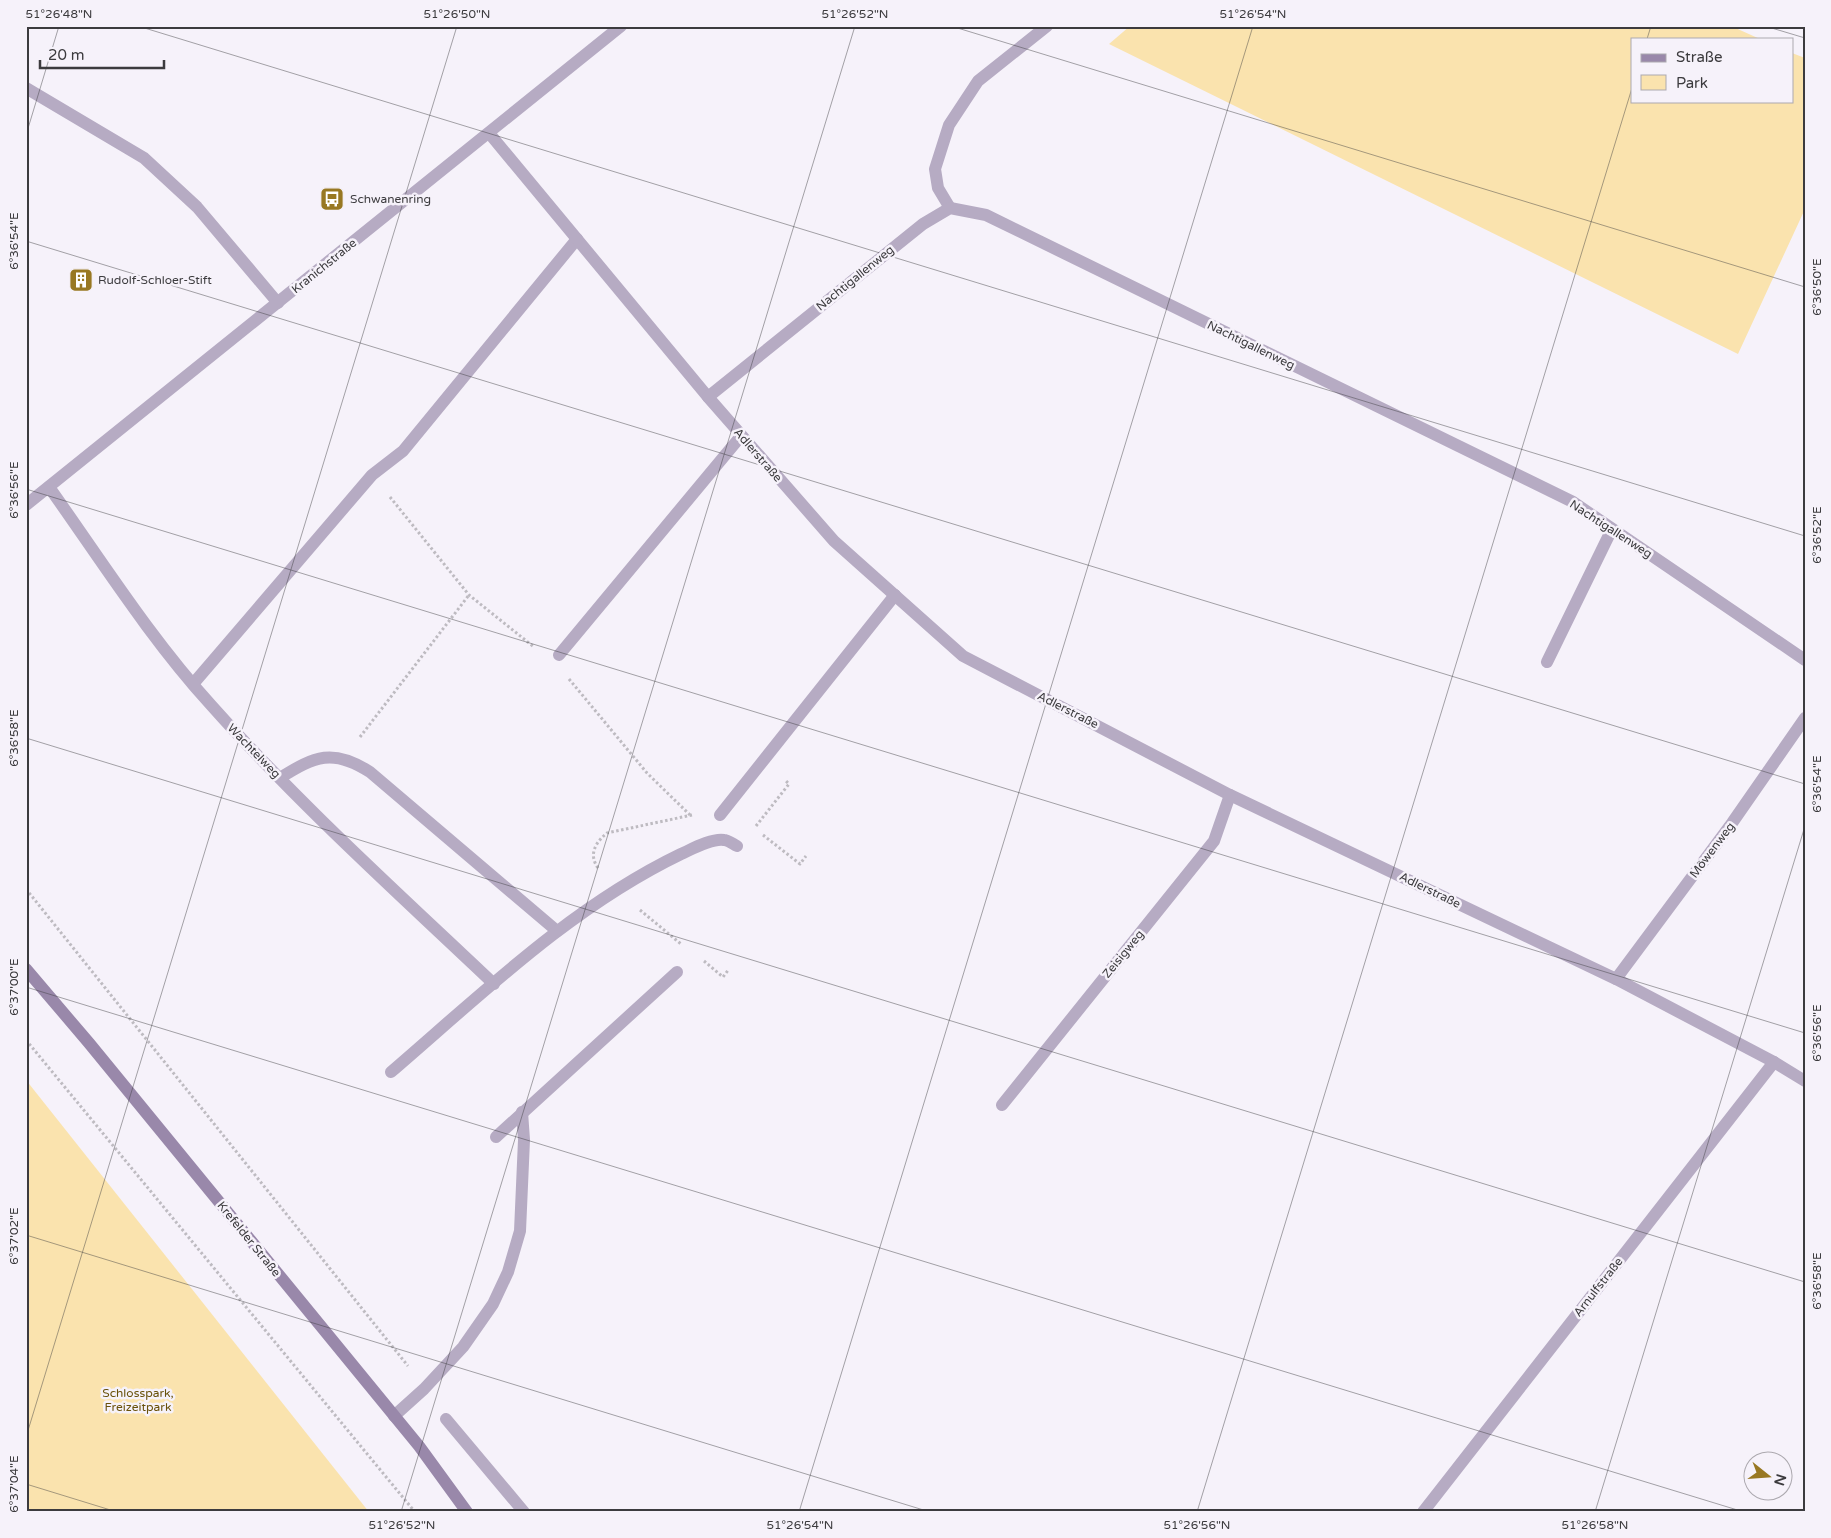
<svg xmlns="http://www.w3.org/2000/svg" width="1831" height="1538" font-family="'Varela Round',sans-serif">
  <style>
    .green { fill: #fae3ae }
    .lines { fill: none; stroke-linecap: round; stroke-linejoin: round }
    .path { stroke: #bebbc1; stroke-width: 3; stroke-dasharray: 2.5 2.5; stroke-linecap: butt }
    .lane { stroke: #b6abc3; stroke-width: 12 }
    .street { stroke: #b6abc3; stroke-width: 12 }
    .secondary { stroke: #98a; stroke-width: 12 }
    .ticks { fill: none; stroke: #3c3b3e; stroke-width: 1; stroke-opacity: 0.45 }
    .labels { text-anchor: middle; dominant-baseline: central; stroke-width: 5; stroke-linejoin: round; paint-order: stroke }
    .poi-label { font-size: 12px; fill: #3c3b3e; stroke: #f6f2fa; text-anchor: start }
    .street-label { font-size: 12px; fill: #3c3b3e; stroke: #f6f2fa }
    .park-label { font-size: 12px; fill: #69510a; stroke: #f6f2fa }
    .neatline { fill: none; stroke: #3c3b3e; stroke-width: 2 }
    .ticks-label { font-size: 12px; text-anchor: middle; fill: #3c3b3e }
  </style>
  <rect width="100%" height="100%" fill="#f6f2fa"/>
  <g class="green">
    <path d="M1130 26H1731L1760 39H1632V101H1792V53L1805 58V209L1738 354 1109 44Z"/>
    <path d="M26 1080 369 1512H26Z"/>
  </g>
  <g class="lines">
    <g class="path">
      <path d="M390 497 469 595 534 647"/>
      <path d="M569 679 647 773 690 815"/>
      <path d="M360 737 469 595"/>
      <path d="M756 826 789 784 785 780"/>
      <path d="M763 835 800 864 806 856"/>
      <path d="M598 868C588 854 596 842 607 833L692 815"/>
      <path d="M26 889 408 1366"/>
      <path d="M640 910 681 944"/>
      <path d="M704 961 723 977 729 969"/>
      <path d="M26 1040 415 1512"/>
    </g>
    <g class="lane">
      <path d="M950 208 938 188 935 169 949 125 978 81 1047 26"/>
      <path d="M559 655 741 436"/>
      <path d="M1547 662 1612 529"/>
      <path d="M193 684 372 475 403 451 577 239"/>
      <path d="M280 778C315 756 333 748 370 772L557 931"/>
      <path d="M720 815 895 595"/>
      <path d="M391 1072C483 993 571 907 681 854 692 849 712 838 724 840 728 840 733 844 737 846"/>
      <path d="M496 1137 677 972"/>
      <path d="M394 1416 424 1389 463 1347 493 1304 508 1272 520 1231 524 1140 522 1112"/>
    </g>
    <g class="street">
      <path d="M26 88 144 158 197 207 278 303"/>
      <path d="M489 133 708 397 834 541 963 656 1230 795 1616 979 1774 1062 1805 1081"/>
      <path d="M708 397 923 224 950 208 986 215 1573 502 1805 660"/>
      <path d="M49 487C101 560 150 638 211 705 299 804 398 893 494 984"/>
      <path d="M26 505 621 26"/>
      <path d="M1616 979 1732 823 1805 718"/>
      <path d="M1002 1105 1214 841 1230 795"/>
      <path d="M446 1419 524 1512"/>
      <path d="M1423 1512 1774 1062"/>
    </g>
    <path class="secondary" d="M26 969 89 1043 419 1446 467 1512"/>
  </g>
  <path class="ticks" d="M138 26 1805 536M951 26 1805 287M1765 26 1805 38M1647 39 1651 26M26 135 59 26M26 241 1805 784M26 489 1805 1033M26 738 1805 1282M26 987 1744 1512M26 1235 930 1512M26 1437 457 26M26 1484 117 1512M401 1512 855 26M799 1512 1253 26M1197 1512 1632 88M1595 1512 1805 826"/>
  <defs>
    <g id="bus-square" transform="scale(1.25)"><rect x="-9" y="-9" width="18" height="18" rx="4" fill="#987822" stroke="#f6f2fa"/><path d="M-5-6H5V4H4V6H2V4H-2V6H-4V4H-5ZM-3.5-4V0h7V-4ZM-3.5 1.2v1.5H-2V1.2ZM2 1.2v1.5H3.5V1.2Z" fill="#fff"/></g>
    <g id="building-square" transform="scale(1.25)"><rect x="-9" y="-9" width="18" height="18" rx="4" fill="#987822" stroke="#f6f2fa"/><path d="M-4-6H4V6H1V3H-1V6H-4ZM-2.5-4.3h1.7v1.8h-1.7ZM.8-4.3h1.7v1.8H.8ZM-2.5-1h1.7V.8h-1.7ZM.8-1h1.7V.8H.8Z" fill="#fff"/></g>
  </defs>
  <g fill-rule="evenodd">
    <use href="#bus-square" x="332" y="199"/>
    <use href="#building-square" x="81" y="280"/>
  </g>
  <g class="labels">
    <g class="poi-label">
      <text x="350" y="199">Schwanenring</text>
      <text x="98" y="280">Rudolf-Schloer-Stift</text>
    </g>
    <g class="street-label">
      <text transform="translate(324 266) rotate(-39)">Kranichstraße</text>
      <text transform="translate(855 278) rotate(-39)">Nachtigallenweg</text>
      <text transform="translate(1251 345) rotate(26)">Nachtigallenweg</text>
      <text transform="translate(758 455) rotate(49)">Adlerstraße</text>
      <text transform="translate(1611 529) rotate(33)">Nachtigallenweg</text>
      <text transform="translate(1068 710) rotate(27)">Adlerstraße</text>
      <text transform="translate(254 751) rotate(46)">Wachtelweg</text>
      <text transform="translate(1712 850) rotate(-53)">Möwenweg</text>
      <text transform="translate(1430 890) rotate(26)">Adlerstraße</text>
      <text transform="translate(1123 954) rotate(-51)">Zeisigweg</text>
      <text transform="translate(249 1239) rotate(51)">Krefelder Straße</text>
      <text transform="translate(1598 1287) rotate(-52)">Arnulfstraße</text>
    </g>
    <g class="park-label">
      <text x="138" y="1393">Schlosspark,<tspan x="138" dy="14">Freizeitpark</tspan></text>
    </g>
  </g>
  <rect width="1831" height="1538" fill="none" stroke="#f6f2fa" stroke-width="55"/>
  <rect x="1631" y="38" width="162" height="65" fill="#f6f2fa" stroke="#aca9af"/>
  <rect x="1641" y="54" width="25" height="8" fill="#9988aa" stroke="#aca9af"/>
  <text x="1676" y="62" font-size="15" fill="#3c3b3e">Straße</text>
  <rect x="1641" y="75" width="25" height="15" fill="#fae3ae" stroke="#aca9af"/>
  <text x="1676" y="88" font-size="15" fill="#3c3b3e">Park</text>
  <g transform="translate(1768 1476) rotate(107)"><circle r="24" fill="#f6f2fa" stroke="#aca9af"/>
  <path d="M0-4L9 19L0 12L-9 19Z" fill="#987822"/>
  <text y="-8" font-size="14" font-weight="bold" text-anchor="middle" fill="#3c3b3e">N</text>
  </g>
  <path d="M40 60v8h124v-8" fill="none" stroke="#3c3b3e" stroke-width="2.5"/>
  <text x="48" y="60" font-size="15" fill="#3c3b3e" stroke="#f6f2fa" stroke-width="4" paint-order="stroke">20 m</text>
  <rect x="28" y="28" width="1776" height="1482" class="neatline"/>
  <g class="ticks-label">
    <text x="59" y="18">51°26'48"N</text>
    <text x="457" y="18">51°26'50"N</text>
    <text x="855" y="18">51°26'52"N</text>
    <text x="1253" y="18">51°26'54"N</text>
    <text transform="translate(14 241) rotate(-90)" y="4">6°36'54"E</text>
    <text transform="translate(1817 287) rotate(-90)" y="4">6°36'50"E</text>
    <text transform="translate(14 490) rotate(-90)" y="4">6°36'56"E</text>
    <text transform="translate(1817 535) rotate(-90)" y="4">6°36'52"E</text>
    <text transform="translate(14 738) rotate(-90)" y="4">6°36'58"E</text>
    <text transform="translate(1817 784) rotate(-90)" y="4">6°36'54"E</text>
    <text transform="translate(14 987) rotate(-90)" y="4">6°37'00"E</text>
    <text transform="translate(1817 1033) rotate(-90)" y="4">6°36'56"E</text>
    <text transform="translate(14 1236) rotate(-90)" y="4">6°37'02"E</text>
    <text transform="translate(1817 1281) rotate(-90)" y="4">6°36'58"E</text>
    <text transform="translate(14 1484) rotate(-90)" y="4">6°37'04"E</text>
    <text x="402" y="1529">51°26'52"N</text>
    <text x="800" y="1529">51°26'54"N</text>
    <text x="1197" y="1529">51°26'56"N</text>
    <text x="1595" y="1529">51°26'58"N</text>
  </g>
</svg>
